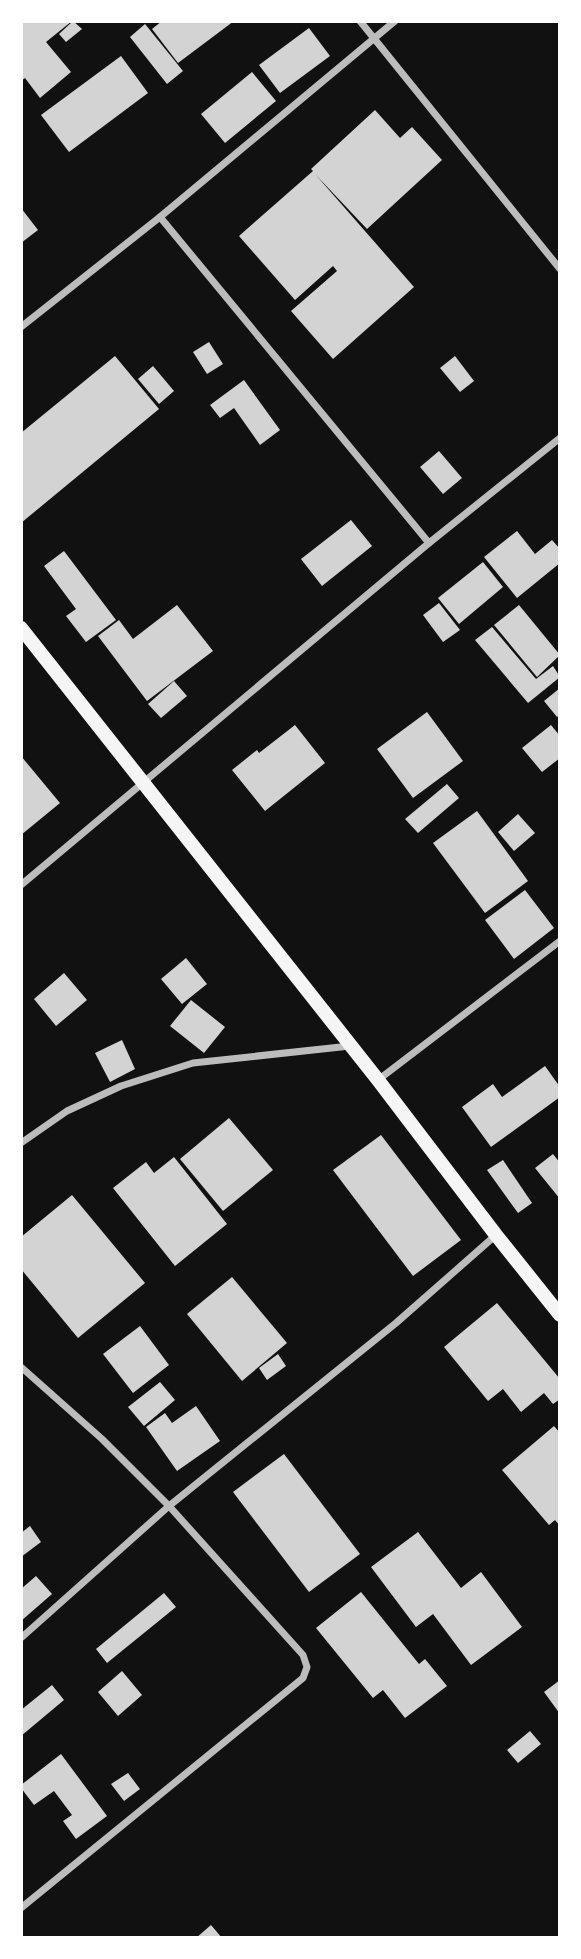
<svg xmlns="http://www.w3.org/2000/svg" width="581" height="1959" font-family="Signika,sans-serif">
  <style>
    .building { fill: #d3d3d3 }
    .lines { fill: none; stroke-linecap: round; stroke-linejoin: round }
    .minor { stroke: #bcbcbc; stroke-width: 7 }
    .secondary { stroke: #f5f5f5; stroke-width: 14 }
  </style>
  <rect width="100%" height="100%" fill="#111"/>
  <g class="building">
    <path d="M21 21H72L46 42 71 72 40 98 25 78 21 81Z"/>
    <path d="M73 21 82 29 66 42 59 34Z"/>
    <path d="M162 21H234L178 63 152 29Z"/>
    <path d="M145 24 183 71 167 84 130 37Z"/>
    <path d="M309 28 330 56 280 93 259 65Z"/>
    <path d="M121 56 148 93 69 152 41 115Z"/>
    <path d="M252 72 276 101 225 143 201 114Z"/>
    <path d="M375 110 400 138 412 127 442 160 367 229 315 174 414 287 333 359 291 311 337 271 333 266 295 300 239 236 313 171 311 169Z"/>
    <path d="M21 208 38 230 21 243Z"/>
    <path d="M209 342 223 364 207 374 193 352Z"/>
    <path d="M115 356 159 409 21 523V433Z"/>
    <path d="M455 356 474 381 460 392 440 368Z"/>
    <path d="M153 366 174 391 159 404 138 379Z"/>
    <path d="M244 380 280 430 260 445 234 408 220 418 210 405Z"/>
    <path d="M439 451 462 478 443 494 420 467Z"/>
    <path d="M351 520 372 546 322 586 301 559Z"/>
    <path d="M517 531 535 554 552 540 560 549V563L517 598 484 557Z"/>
    <path d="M64 551 116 620 86 642 66 616 76 609 44 566Z"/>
    <path d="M483 562 503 587 459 624 438 598Z"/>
    <path d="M439 603 460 630 443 642 423 615Z"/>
    <path d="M177 605 213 651 147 701 98 636 119 620 133 639Z"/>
    <path d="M519 605 560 655 537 677 494 625Z"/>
    <path d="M492 627 536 679 553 666 560 677 528 703 475 640Z"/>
    <path d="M174 681 187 696 161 718 148 704Z"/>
    <path d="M560 688V715L557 717 544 701Z"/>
    <path d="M427 712 463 761 413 798 377 749Z"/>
    <path d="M295 725 325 763 265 811 232 770 257 750 259 753Z"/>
    <path d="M551 725 560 736V758L542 772 522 748Z"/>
    <path d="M21 756 60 803 21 835Z"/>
    <path d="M447 784 459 798 418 833 405 819Z"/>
    <path d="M477 811 528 881 485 913 433 843Z"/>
    <path d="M518 814 535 833 514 851 498 832Z"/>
    <path d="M525 890 554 928 514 959 485 920Z"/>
    <path d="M186 958 207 984 182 1004 161 979Z"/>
    <path d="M64 973 87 1000 56 1026 34 999Z"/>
    <path d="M191 1000 225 1027 204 1053 170 1026Z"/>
    <path d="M122 1040 135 1069 110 1082 95 1053Z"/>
    <path d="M545 1066 560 1087V1097L491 1147 462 1107 493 1084 502 1097Z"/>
    <path d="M229 1118 273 1170 223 1211 180 1159Z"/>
    <path d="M381 1135 461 1240 413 1276 333 1170Z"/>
    <path d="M553 1154 560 1163V1199L535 1168Z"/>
    <path d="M174 1157 227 1224 175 1266 113 1188 146 1162 154 1173Z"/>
    <path d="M503 1160 532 1203 518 1213 487 1170Z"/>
    <path d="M72 1195 145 1283 78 1338 21 1269V1237Z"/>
    <path d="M232 1277 287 1343 242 1381 187 1314Z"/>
    <path d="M497 1303 560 1379V1399L553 1404 544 1393 521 1412 503 1389 488 1401 444 1347Z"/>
    <path d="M140 1326 169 1365 133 1393 103 1354Z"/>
    <path d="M278 1354 286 1366 267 1380 259 1368Z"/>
    <path d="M160 1382 175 1400 144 1426 128 1407Z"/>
    <path d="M196 1406 220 1441 177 1471 146 1427 165 1413 172 1423Z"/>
    <path d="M554 1426 560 1433V1526L555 1520 549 1525 502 1470Z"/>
    <path d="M284 1454 360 1554 309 1592 233 1492Z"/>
    <path d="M30 1526 41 1542 21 1557V1533Z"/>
    <path d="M418 1532 461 1588 481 1572 522 1627 471 1665 433 1614 416 1627 371 1567Z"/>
    <path d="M36 1576 52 1594 21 1621V1589Z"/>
    <path d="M361 1592 419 1664 425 1659 447 1686 405 1718 383 1690 373 1698 316 1628Z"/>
    <path d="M164 1593 176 1607 107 1663 96 1649Z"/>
    <path d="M122 1671 142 1695 118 1716 98 1692Z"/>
    <path d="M560 1680V1714L544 1692Z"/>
    <path d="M52 1685 64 1700 21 1736V1710Z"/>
    <path d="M530 1731 541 1744 518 1763 507 1750Z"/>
    <path d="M61 1754 107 1816 76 1839 63 1821 72 1815 54 1791 34 1805 21 1788V1785Z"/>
    <path d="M128 1773 140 1789 124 1801 111 1784Z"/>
    <path d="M211 1925 222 1938H196Z"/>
  </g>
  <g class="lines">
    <g class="minor">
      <path d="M360 21 560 269"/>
      <path d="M160 217 429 543"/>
      <path d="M21 327 160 217 395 21"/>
      <path d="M21 885 429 543 560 438"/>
      <path d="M378 1080 560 941"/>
      <path d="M21 1143 67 1111 121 1086 193 1063 350 1046"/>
      <path d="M21 1367 102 1439 169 1506 303 1655 307 1667 303 1678 21 1908"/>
      <path d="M21 1638 169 1506 396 1323 496 1235"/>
    </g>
    <path class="secondary" d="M21 628 378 1080 496 1235 560 1315"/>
  </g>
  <rect width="581" height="1959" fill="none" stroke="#ffffff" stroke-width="46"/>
</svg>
